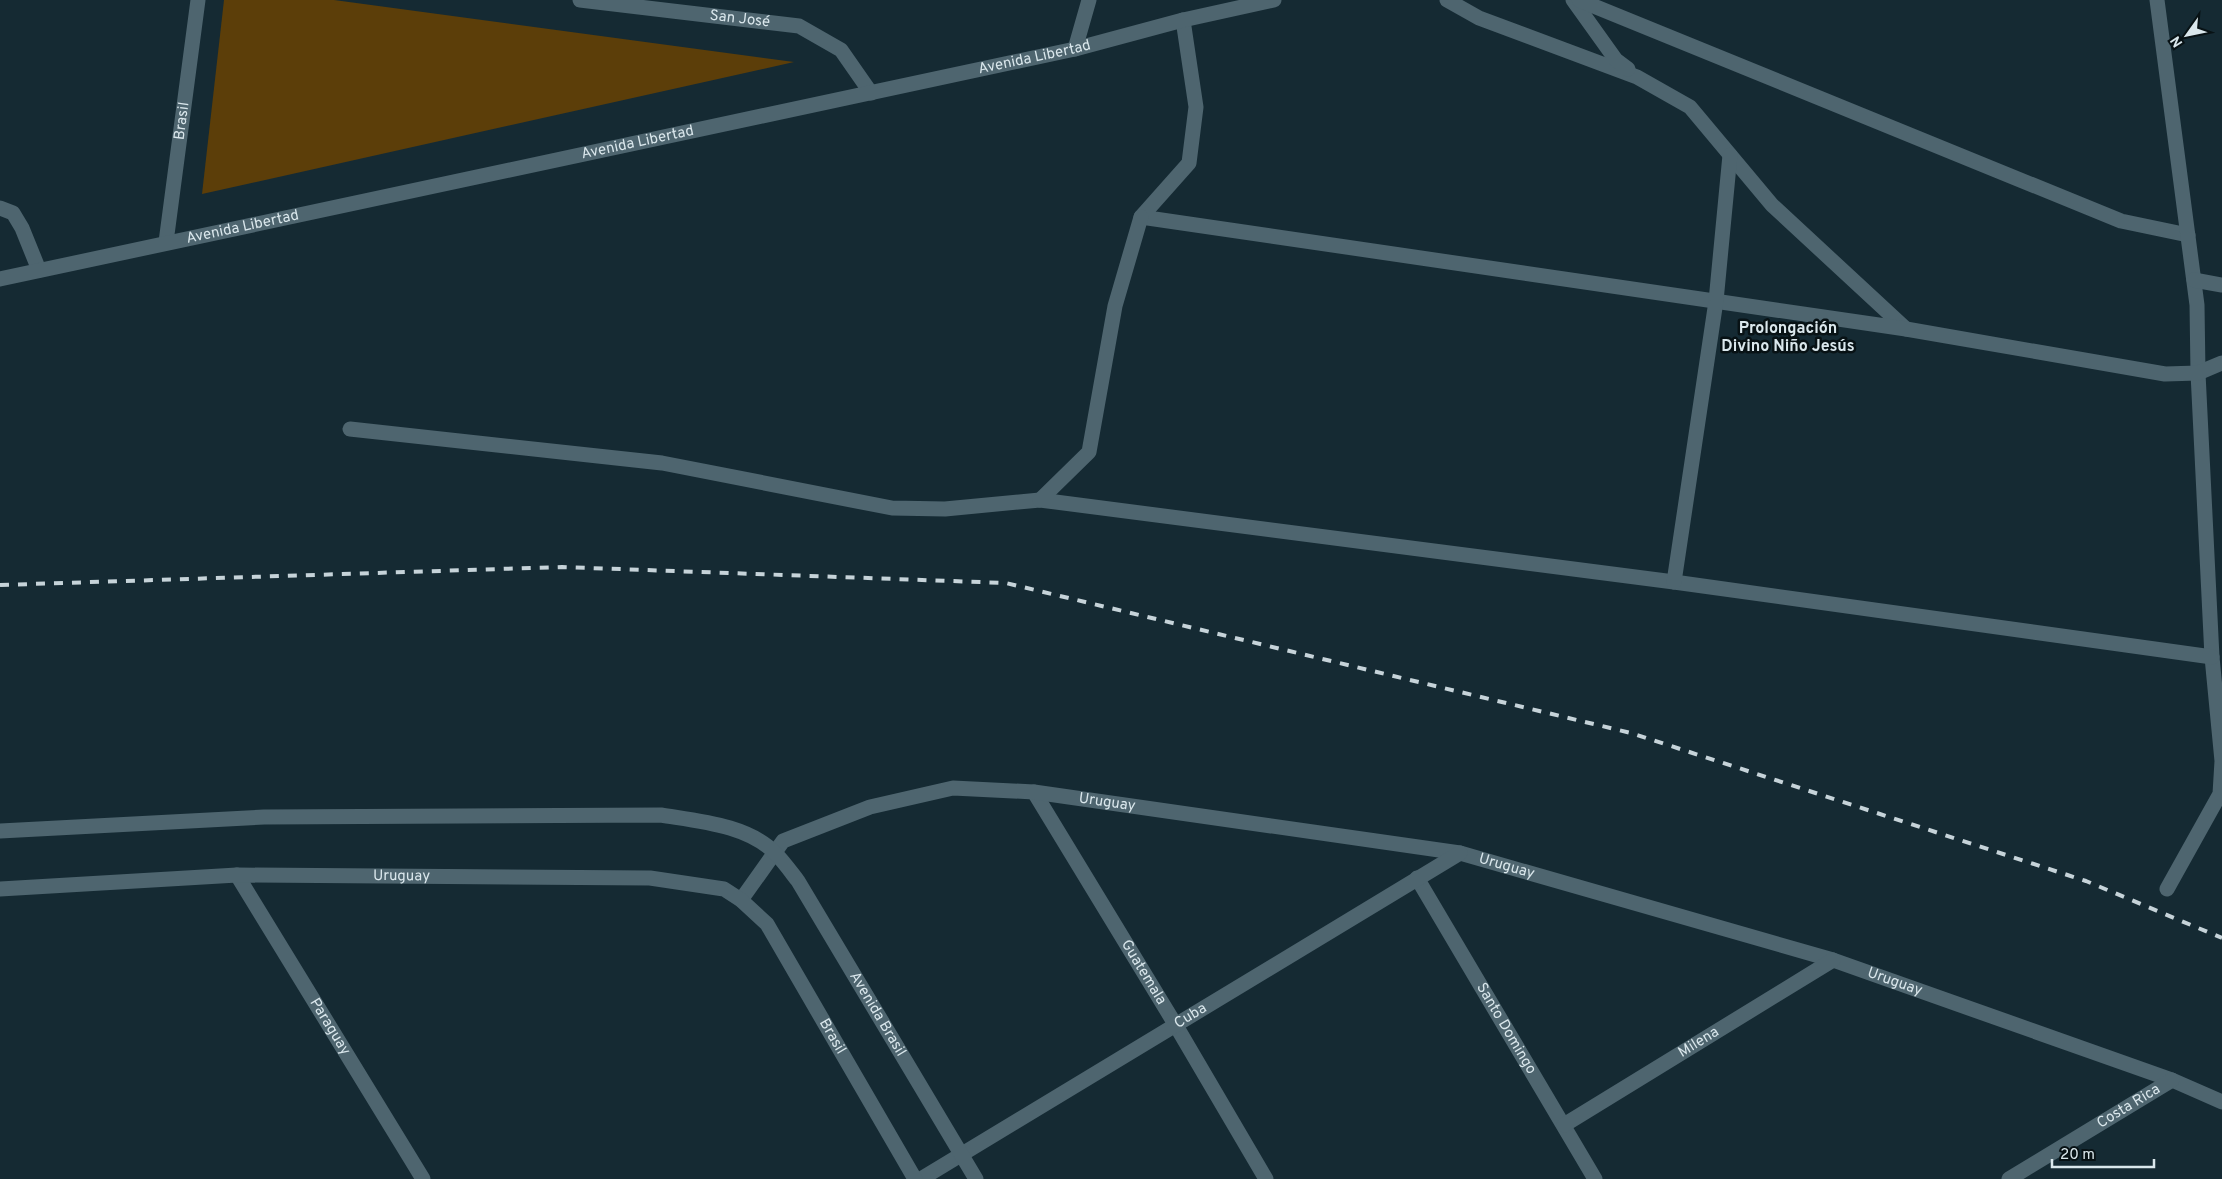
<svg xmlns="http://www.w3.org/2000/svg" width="2222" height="1179" font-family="Overpass,sans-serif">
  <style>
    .green { fill: #5c3e09 }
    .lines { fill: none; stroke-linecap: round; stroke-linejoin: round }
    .street { stroke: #4e656f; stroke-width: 15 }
    .secondary { stroke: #4e656f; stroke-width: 15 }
    .rail { stroke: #c6d3d9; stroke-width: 4; stroke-dasharray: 9 9; stroke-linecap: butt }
    .labels { text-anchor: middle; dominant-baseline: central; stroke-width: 5; stroke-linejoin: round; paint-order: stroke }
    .street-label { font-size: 15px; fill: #dae7ec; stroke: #081215 }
    .neighbourhood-label { font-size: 16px; font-weight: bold; fill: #dae7ec; stroke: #081215 }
  </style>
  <rect width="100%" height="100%" fill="#152a33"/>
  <path class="green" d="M224 0H334L794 62 202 194Z"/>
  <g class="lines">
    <g class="street">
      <path id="s1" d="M580 0 799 26 841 50 871 93"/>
      <path d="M1447 0 1479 18 1637 77 1690 107 1772 205 1906 329"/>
      <path d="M1573 0 1616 60 1628 69"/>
      <path d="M1579 0 2121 221 2188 235"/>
      <path d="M2157 0 2197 305 2198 373 2212 657 2222 761 2220 794 2167 889"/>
      <path d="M1183 20 1196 107 1189 163 1141 217 1906 329 2165 374 2198 373 2222 363"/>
      <path d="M1075 49 1089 0"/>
      <path d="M0 208 13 213 22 228 39 270"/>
      <path id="s2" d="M166 242 198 0"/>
      <path id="s3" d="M0 279 1075 49 1183 20 1274 0"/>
      <path d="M2194 280 2222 285"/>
      <path d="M350 429 662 463 892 508 945 509 1040 500 1674 582 2212 657"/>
      <path d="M1040 500 1089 452 1115 306 1141 217"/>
      <path d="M1674 582 1716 301 1730 155"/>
      <path id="s4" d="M1034 792 1175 1024 1266 1179"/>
      <path id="s5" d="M237 875 423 1179"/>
      <path id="s6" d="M1417 878 1595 1179"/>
      <path id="s7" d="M741 900 783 841 870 807 953 788 1034 792 1460 853 1833 960 2172 1080 2222 1102"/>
      <path id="s8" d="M1564 1125 1833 960"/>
      <path id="s9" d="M921 1179 1460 853"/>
      <path id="s10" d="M2009 1179 2172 1080"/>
    </g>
    <g class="secondary">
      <path id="s11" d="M0 831 264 817 661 815C698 821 749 825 776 854 784 862 791 872 798 881L976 1179"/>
      <path id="s12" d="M0 889 237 875 650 878 724 889 741 900 767 924 915 1179"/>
    </g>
    <path class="rail" d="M0 585 562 567 1006 583 1631 733 2086 881 2222 938"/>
  </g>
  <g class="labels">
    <g class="street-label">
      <text stroke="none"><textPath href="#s1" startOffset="161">San José</textPath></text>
      <text stroke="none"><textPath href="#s3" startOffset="1058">Avenida Libertad</textPath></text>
      <text stroke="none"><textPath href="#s2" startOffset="122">Brasil</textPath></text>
      <text stroke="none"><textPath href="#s3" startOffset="652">Avenida Libertad</textPath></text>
      <text stroke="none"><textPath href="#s3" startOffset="248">Avenida Libertad</textPath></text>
      <text stroke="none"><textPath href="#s7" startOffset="406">Uruguay</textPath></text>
      <text stroke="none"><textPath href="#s7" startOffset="811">Uruguay</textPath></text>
      <text stroke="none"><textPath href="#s12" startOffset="402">Uruguay</textPath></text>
      <text stroke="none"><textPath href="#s4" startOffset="211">Guatemala</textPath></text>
      <text stroke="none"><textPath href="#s7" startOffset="1216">Uruguay</textPath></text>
      <text stroke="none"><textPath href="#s11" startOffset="975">Avenida Brasil</textPath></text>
      <text stroke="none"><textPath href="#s9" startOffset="315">Cuba</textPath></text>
      <text stroke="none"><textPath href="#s5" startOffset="178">Paraguay</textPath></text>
      <text stroke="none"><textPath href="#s6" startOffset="175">Santo Domingo</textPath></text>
      <text stroke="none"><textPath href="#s12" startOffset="911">Brasil</textPath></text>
      <text stroke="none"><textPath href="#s8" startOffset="158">Milena</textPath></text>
      <text stroke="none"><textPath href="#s10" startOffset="140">Costa Rica</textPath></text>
    </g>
    <g class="neighbourhood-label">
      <text x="1788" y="329">Prolongación<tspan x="1788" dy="18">Divino Niño Jesús</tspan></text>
    </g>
  </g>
  <g transform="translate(2187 35) rotate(237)" stroke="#081215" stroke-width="4" paint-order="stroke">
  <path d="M0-4L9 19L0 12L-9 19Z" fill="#dae7ec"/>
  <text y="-8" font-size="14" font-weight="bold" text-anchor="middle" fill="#dae7ec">N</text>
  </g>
  <path d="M2052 1159v8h102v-8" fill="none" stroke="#dae7ec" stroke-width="2.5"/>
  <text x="2060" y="1159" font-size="15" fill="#dae7ec" stroke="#081215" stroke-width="4" paint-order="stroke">20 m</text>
</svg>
